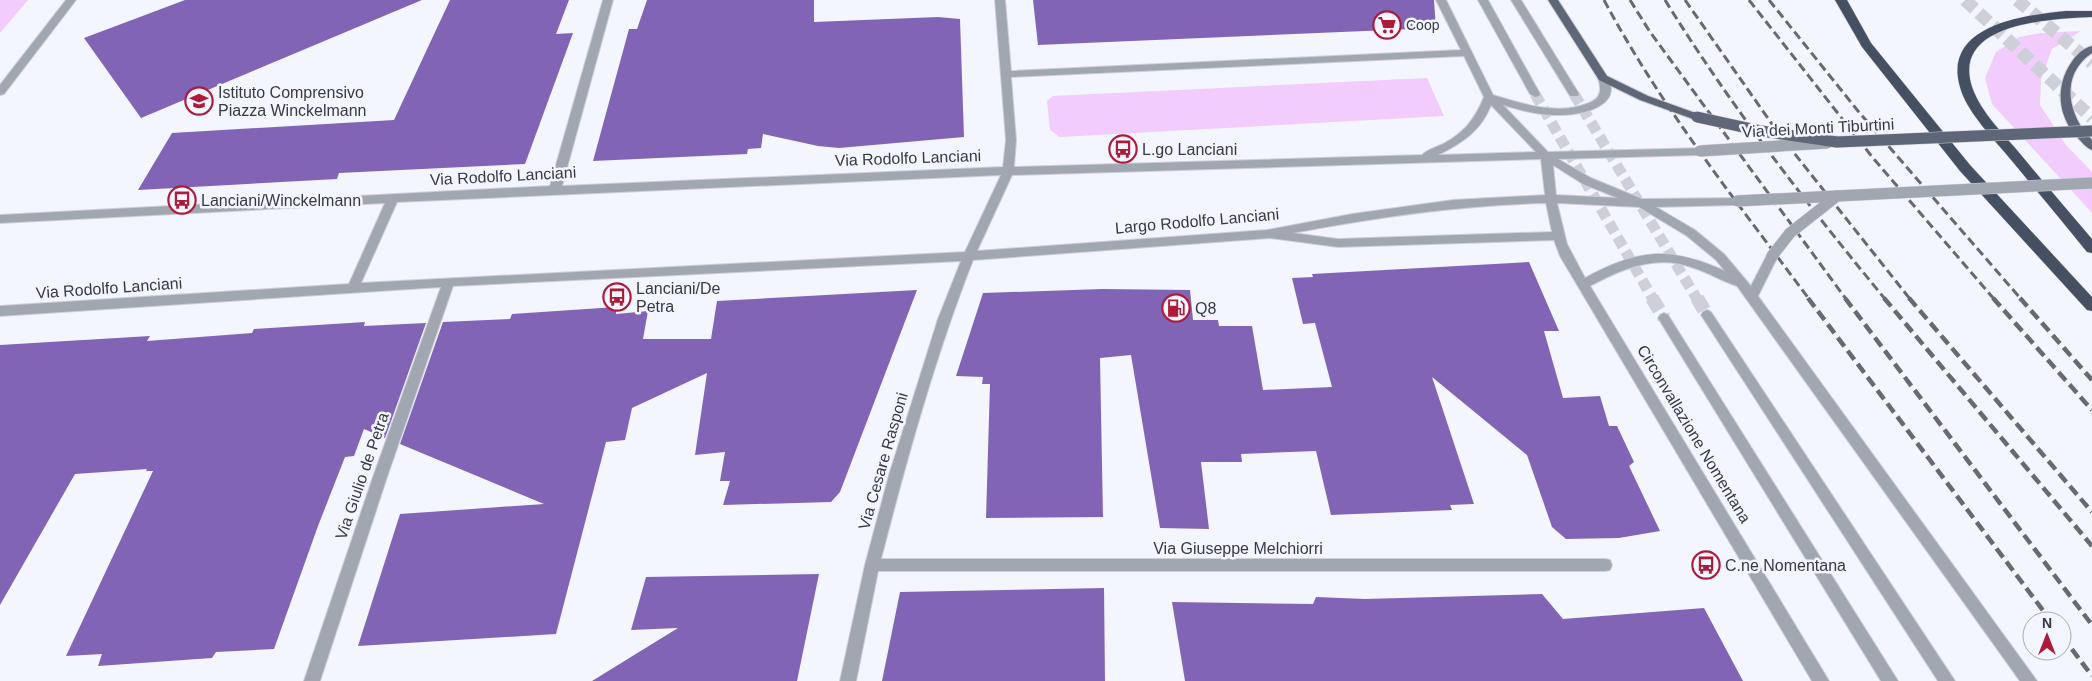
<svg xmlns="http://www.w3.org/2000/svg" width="2092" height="681" font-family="Helvetica,sans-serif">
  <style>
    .green { fill: #f1ccfc }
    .building { fill: #8264b7 }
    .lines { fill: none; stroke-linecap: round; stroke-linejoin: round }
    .minor-tunnel-far1 { stroke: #cecfd9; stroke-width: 11; stroke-dasharray: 11 5.5; stroke-linecap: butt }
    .minor-tunnel { stroke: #cecfd9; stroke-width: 14; stroke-dasharray: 14 7; stroke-linecap: butt }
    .highway-tunnel { stroke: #cecfd9; stroke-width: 13; stroke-dasharray: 13 6; stroke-linecap: butt }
    .minor-casing { stroke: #cecfd9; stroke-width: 2 }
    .major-casing { stroke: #cecfd9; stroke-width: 2 }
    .highway-casing { stroke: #cecfd9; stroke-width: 1 }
    .minor { fill: #a1a7b1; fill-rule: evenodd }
    .major { fill: #5d6777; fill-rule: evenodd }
    .highway { fill: #455062; fill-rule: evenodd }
    .rail-far1 { stroke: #686973; stroke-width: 3; stroke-dasharray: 9 4.5; stroke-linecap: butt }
    .rail { stroke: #686973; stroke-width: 4.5; stroke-dasharray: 11 5.5; stroke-linecap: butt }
    .minor-bridge-casing { stroke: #cecfd9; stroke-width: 12; stroke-linecap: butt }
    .major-bridge-casing { stroke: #cecfd9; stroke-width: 12; stroke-linecap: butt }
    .minor-bridge { stroke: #a1a7b1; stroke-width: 11 }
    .major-bridge { stroke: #5d6777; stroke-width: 11 }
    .labels { text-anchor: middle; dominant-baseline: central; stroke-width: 5; stroke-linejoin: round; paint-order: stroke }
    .far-poi-label { font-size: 14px; fill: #383943; stroke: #f3f5ff; text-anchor: start }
    .poi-label { font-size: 16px; fill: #383943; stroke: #f3f5ff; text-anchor: start }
    .street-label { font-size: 16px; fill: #383943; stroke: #f3f5ff }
  </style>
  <rect width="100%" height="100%" fill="#f3f5ff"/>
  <g class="green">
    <path d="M0 0H28L0 33Z"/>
    <path d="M2081 31 2052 49 2041 79 2040 105 2066 145 2092 172V213L1992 104 1985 78 1996 52 2019 37 2041 33Z"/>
    <path d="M1427 78 1444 116 1060 137 1050 130 1047 101 1053 96Z"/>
  </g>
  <g class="building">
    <path d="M185 0H422L141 118 84 38Z"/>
    <path d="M450 0H569L556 34 573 33 525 164 339 173 337 179 138 190 172 133 394 120Z"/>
    <path d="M647 0H814V22L938 17 960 19 964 137 839 148 818 146 763 134 761 148 748 149 747 154 593 161 629 29H637Z"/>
    <path d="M1033 0H1434L1436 28 1038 45Z"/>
    <path d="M1529 262 1559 331H1544L1563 398 1600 396 1609 426H1617L1634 462 1629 466 1660 531 1619 538 1566 539 1552 527 1527 455 1432 377 1474 504 1450 505 1452 510 1331 515 1316 451 1241 454 1242 462H1201L1209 529 1160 528 1131 355 1100 358 1103 517 986 518 990 384H982L983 377 956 376 983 293 1102 289 1190 290 1193 320H1218L1219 326H1252L1263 390 1332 387 1315 323 1303 324 1292 278 1313 277 1312 274Z"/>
    <path d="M917 290 840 492 831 502 723 505 730 481H720L725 452 695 455 707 373 632 408 625 440 606 442 556 634 358 646 400 514 544 504 400 444 443 322 510 319 512 314 616 307V314L648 311 643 339H711L717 301Z"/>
    <path d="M365 322 364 326 426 323 385 438 364 429 354 456 345 457 318 526 274 649 216 652 212 658 98 666 102 654 66 656 153 471H146L147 469 75 474 0 605V345L150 336 147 341 252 333 254 329Z"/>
    <path d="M819 574 797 681H592L678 628 631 630 646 577Z"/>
    <path d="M1104 588 1105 681H882L900 592Z"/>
    <path d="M1542 594 1563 619 1704 608 1743 681H1185L1172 602 1313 604 1316 597 1365 599Z"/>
  </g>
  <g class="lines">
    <g class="minor-tunnel-far1">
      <path d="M1535 94 1653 299"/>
      <path d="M1574 94 1697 299"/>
    </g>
    <g class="minor-tunnel">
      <path d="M1652 298 1664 318"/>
      <path d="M1697 298 1707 315"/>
    </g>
    <g class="highway-tunnel">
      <path d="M1965 0 2092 118"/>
      <path d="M2017 0 2092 63"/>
    </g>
    <g class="minor-casing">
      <g id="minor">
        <path d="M66 0H76L4 94 0 95V85Z"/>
        <path d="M603 0H613L562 186 1003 167 1006 140 995 0H1005L1011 71 1461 50 1436 0H1446L1493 95C1524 104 1557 116 1589 103 1601 98 1602 90 1598 78L1603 75 1607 76C1625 107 1578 116 1556 115 1537 115 1520 110 1503 105L1548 152 1704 148 1705 151 1700 155 1558 159 1591 178 1642 199 1741 198 1743 201 1737 205 1656 207 1695 230 1724 254 1751 286 1768 253H1776L1778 256 1758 296 2037 681H2020L1737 286C1722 281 1709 273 1694 268 1656 254 1624 268 1590 286L1829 681H1812L1579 288 1560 256 1554 240 1338 247 1270 238 973 260C935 357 907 458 881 559H1605L1610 560 1612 565 1610 570 1605 571H878L856 681H840L865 565 889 475 938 319 961 261 453 286 387 477 320 681H304L373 477 441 287 0 316V306L349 284 385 203 0 223V215L550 186ZM1464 56 1484 97C1475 119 1464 133 1443 144 1436 147 1427 150 1422 155L1014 167 1016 140 1011 77ZM1491 105 1536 152 1438 155C1462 143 1481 131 1491 105ZM1541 159 1545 195 1453 200 1352 214 1267 230 977 251 1012 175ZM1553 165 1583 184 1618 198 1556 195ZM1001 175 965 252 361 283 397 202ZM1546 203 1552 232 1338 239 1293 233C1377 217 1461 205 1546 203ZM1557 203 1639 207 1687 236 1716 260 1725 271C1669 246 1638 249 1585 278L1567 244Z"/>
        <path d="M1478 0H1488L1540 94 1539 96 1535 97 1530 94Z"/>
        <path d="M1511 0H1521L1579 94 1578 96H1570Z"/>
        <path d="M1707 310 1711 312 1955 681H1938L1703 318 1701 315 1703 312Z"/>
        <path d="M1664 313 1668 315 1898 681H1881L1660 321 1658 318 1660 315Z"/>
      </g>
    </g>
    <g class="major-casing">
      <g id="major">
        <path d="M1548 0H1558L1607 76 1648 96 1701 115 1702 117 1701 119H1693L1640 100 1599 80Z"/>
        <path d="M2092 46V53C2059 75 2068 116 2092 140V150C2086 148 2082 142 2077 137 2058 116 2055 87 2071 63 2076 55 2083 48 2092 46Z"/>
      </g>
    </g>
    <g class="highway-casing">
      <g id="highway">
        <path d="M1835 0H1847L1871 43 1970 165 2092 297V311L2087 310 1960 171 1862 47Z"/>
        <path d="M2066 11H2092V17C2052 19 1951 22 1972 87 1981 113 2004 134 2021 155 2044 183 2068 211 2092 239V253L2087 252C2062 221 2037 191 2012 161 1995 140 1967 113 1960 87 1942 25 2025 15 2066 11Z"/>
      </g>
    </g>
    <use href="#minor" class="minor"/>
    <use href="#major" class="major"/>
    <use href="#highway" class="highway"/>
    <g class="rail-far1">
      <path d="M1604 0C1661 107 1737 202 1809 299"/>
      <path d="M1630 0 1650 32 1846 299"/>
      <path d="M1665 0C1730 105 1806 203 1885 299"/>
      <path d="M1685 0 1779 134 1910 299"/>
      <path d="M1749 0 1873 158 1994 299"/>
      <path d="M1769 0 1858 111 2021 299"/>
    </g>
    <g class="rail">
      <path d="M1808 298 2051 621"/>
      <path d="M1845 298 2092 625"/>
      <path d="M1884 298 2092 546"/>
      <path d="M1909 298 2092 512"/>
      <path d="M1993 298 2092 410"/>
      <path d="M2020 298 2092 380"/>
      <path d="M2062 636 2092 676"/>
    </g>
    <g class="minor-bridge-casing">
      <g id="minor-bridge">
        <path d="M1700 151 1827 143"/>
        <path d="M1737 201 2092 183"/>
        <path d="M1772 256 1790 233 1837 196"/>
      </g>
    </g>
    <g class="major-bridge-casing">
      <path id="major-bridge" d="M1697 117 1761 131 1837 142 2092 131"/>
    </g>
    <use href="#minor-bridge" class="minor-bridge"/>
    <use href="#major-bridge" class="major-bridge"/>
  </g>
  <defs>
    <g id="supermarket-ring" transform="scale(1.4375)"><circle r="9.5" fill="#f3f5ff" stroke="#af1a38" stroke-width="1.5"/><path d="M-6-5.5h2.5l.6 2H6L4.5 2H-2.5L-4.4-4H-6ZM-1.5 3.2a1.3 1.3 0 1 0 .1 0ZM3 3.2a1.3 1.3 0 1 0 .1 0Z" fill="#af1a38"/></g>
    <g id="school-ring" transform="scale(1.4375)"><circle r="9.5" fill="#f3f5ff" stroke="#af1a38" stroke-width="1.5"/><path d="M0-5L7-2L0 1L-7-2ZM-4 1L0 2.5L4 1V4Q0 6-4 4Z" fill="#af1a38"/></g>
    <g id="bus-ring" transform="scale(1.4375)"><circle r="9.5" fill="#f3f5ff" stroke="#af1a38" stroke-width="1.5"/><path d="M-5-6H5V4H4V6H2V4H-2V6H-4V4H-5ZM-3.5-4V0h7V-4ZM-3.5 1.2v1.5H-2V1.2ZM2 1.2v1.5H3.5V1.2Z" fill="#af1a38"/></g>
    <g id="fuel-ring" transform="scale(1.4375)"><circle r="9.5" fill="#f3f5ff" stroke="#af1a38" stroke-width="1.5"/><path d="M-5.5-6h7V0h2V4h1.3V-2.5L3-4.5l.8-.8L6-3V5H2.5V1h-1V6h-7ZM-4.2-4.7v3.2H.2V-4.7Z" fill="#af1a38"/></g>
  </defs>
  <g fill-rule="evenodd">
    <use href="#supermarket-ring" x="1387" y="25"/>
    <use href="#school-ring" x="199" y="101"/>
    <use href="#bus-ring" x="1123" y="149"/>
    <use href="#bus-ring" x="182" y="200"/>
    <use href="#bus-ring" x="617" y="297"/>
    <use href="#fuel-ring" x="1176" y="308"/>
    <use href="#bus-ring" x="1706" y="565"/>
  </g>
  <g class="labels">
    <g class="far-poi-label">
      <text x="1406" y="25">Coop</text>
    </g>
    <g class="poi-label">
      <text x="218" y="92">Istituto Comprensivo<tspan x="218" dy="18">Piazza Winckelmann</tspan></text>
      <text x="1142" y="149">L.go Lanciani</text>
      <text x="201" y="200">Lanciani/Winckelmann</text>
      <text x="636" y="288">Lanciani/De<tspan x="636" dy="18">Petra</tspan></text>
      <text x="1195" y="308">Q8</text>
      <text x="1725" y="565">C.ne Nomentana</text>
    </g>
    <g class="street-label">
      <text transform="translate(1818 128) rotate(-3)">Via dei Monti Tiburtini</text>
      <text transform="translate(908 158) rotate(-2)">Via Rodolfo Lanciani</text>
      <text transform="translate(503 176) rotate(-3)">Via Rodolfo Lanciani</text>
      <text transform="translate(1197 221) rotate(-5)">Largo Rodolfo Lanciani</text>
      <text transform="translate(109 288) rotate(-4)">Via Rodolfo Lanciani</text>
      <text transform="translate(1694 434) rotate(59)">Circonvallazione Nomentana</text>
      <text transform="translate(883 461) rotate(-74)">Via Cesare Rasponi</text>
      <text transform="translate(362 476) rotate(-71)">Via Giulio de Petra</text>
      <text x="1238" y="548">Via Giuseppe Melchiorri</text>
    </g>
  </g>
  <g transform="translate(2047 636)"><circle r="24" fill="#f3f5ff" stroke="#a8aab4"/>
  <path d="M0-4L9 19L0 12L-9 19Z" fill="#af1a38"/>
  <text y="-8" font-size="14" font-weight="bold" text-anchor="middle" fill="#383943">N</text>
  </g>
</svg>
